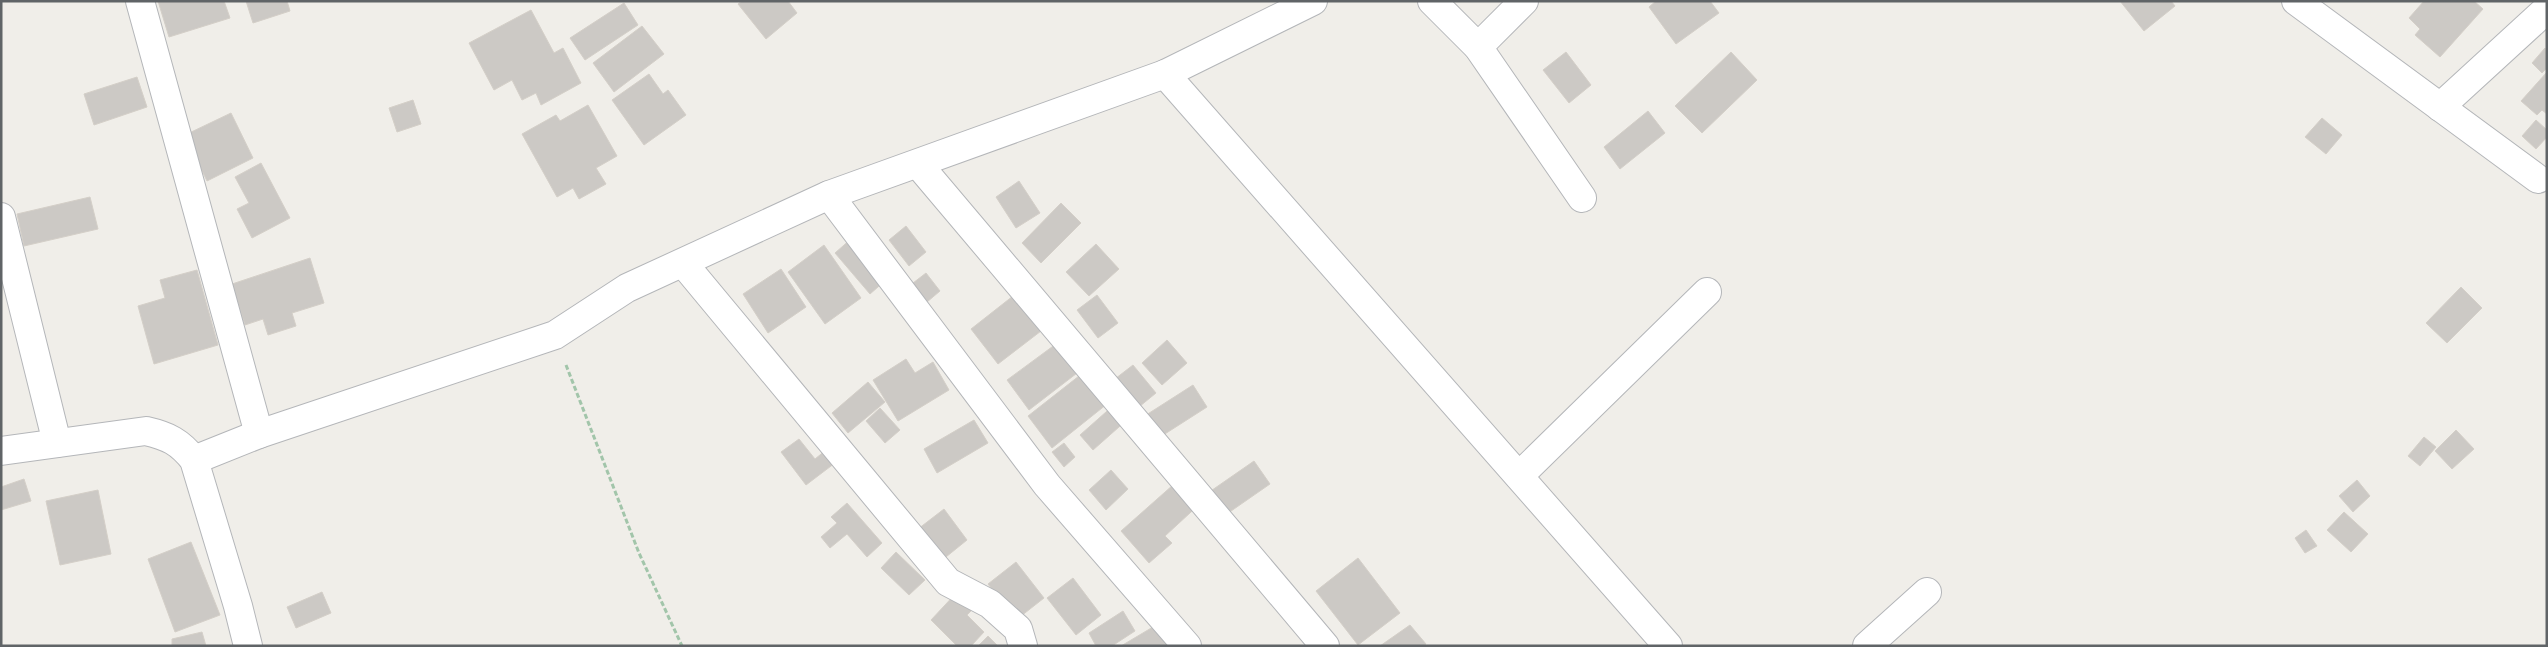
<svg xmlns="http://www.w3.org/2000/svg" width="2548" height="647" font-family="'DM Sans',sans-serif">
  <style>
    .building { fill: #ccc9c5; stroke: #d4cfc8 }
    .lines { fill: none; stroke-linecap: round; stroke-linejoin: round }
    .minor-casing { stroke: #b4b6b9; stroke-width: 30 }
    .path { stroke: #a2c5aa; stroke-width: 3; stroke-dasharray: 5 2.5; stroke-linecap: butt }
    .minor { stroke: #fff; stroke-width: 28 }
  </style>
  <rect width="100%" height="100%" fill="#f0eee9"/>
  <g class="building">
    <path d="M158 1H224L230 18 169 37Z"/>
    <path d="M246 1H287L290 11 253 23Z"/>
    <path d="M742 1H788L797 13 766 39 738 4Z"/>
    <path d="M1656 1H1710L1719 13 1676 44 1649 7Z"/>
    <path d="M2120 1H2171L2175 6 2144 31Z"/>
    <path d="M2424 1H2474L2483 9 2440 57 2415 35 2420 29 2409 18Z"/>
    <path d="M624 3 638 25 585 60 570 38Z"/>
    <path d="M531 10 554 53 563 48 581 83 541 105 536 93 522 100 512 80 494 90 469 43Z"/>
    <path d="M642 26 664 54 614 92 593 63Z"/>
    <path d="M2545 48 2547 68 2542 73 2532 63Z"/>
    <path d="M1566 52 1591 85 1569 103 1543 70Z"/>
    <path d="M1731 52 1757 80 1702 133 1675 106Z"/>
    <path d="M2547 72V114L2542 110 2537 115 2521 101Z"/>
    <path d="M649 74 663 94 668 90 686 115 644 145 612 100Z"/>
    <path d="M137 77 147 107 94 125 84 94Z"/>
    <path d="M413 100 421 124 397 132 389 108Z"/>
    <path d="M588 105 617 156 596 168 606 184 579 199 573 188 557 197 522 134 556 115 560 121Z"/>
    <path d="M1648 111 1665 133 1620 169 1604 147Z"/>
    <path d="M231 113 253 158 207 181 185 135Z"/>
    <path d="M2322 118 2342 135 2326 154 2305 137Z"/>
    <path d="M2536 120 2547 130V137L2536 149 2522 136Z"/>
    <path d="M261 163 290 218 252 238 237 209 249 203 235 177Z"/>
    <path d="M1019 181 1040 213 1016 228 996 197Z"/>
    <path d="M90 197 98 229 24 246 17 214Z"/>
    <path d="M1061 203 1081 223 1041 263 1022 243Z"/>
    <path d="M906 226 926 252 909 266 889 240Z"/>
    <path d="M860 231 895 272 870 294 835 253Z"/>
    <path d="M1096 244 1119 269 1089 296 1066 272Z"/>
    <path d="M824 245 861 298 825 324 788 272Z"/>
    <path d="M310 258 324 303 292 313 296 326 268 335 263 319 245 325 232 284Z"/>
    <path d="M781 269 806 307 768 333 743 294Z"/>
    <path d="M197 270 218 345 154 364 138 306 165 298 160 280Z"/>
    <path d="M926 273 940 291 927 302 913 283Z"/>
    <path d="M2461 287 2482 308 2447 343 2426 323Z"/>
    <path d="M1097 295 1118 323 1098 338 1077 310Z"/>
    <path d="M1013 296 1041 331 998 364 971 329Z"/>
    <path d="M1167 340 1187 363 1162 385 1142 363Z"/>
    <path d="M1060 341 1081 370 1029 410 1007 380Z"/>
    <path d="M906 359 915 373 933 362 949 390 898 421 873 380Z"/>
    <path d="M1093 365 1117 396 1052 448 1028 416Z"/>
    <path d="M1133 365 1156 393 1134 411 1111 382Z"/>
    <path d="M868 382 885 402 848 433 832 413Z"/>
    <path d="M1193 385 1207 407 1157 439 1143 417Z"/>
    <path d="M1115 404 1128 419 1093 450 1080 435Z"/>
    <path d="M880 408 900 430 885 443 866 421Z"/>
    <path d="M974 420 988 443 937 473 924 449Z"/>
    <path d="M2456 430 2474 449 2452 469 2435 451Z"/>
    <path d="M2424 437 2436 447 2420 466 2408 456Z"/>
    <path d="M799 439 815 459 826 450 835 463 806 485 781 452Z"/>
    <path d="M1064 443 1075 457 1064 467 1052 452Z"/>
    <path d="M1254 461 1270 484 1221 518 1205 495Z"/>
    <path d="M1111 470 1128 489 1106 510 1089 490Z"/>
    <path d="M1182 477 1203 501 1165 536 1172 543 1149 563 1121 531Z"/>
    <path d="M24 479 31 501 1 510V487Z"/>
    <path d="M2357 480 2370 496 2353 512 2339 496Z"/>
    <path d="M98 490 111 554 60 565 46 501Z"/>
    <path d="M847 503 882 543 867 557 847 534 830 548 821 537 837 523 831 517Z"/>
    <path d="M944 509 967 540 941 561 918 529Z"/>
    <path d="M2344 512 2368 534 2351 552 2327 530Z"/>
    <path d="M2306 530 2317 546 2305 553 2295 538Z"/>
    <path d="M191 542 220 615 175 632 148 559Z"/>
    <path d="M896 552 925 580 909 595 881 568Z"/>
    <path d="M1358 558 1400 613 1358 645 1316 591Z"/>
    <path d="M1016 562 1044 598 1016 620 988 584Z"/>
    <path d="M1073 578 1101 615 1076 635 1047 598Z"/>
    <path d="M959 590 976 606 967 615 984 632 971 646H957L931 620Z"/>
    <path d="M322 592 331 613 296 628 287 607Z"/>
    <path d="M1123 611 1135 631 1112 646H1096L1089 633Z"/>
    <path d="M1158 624 1170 646H1121Z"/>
    <path d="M1410 625 1426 644 1423 646H1380Z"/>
    <path d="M202 632 206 646H172V639Z"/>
    <path d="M988 636 998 646H978Z"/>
  </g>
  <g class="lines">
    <g class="minor-casing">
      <g id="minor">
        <path d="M140 1 259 434"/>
        <path d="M1432 1 1478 47 1582 198"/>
        <path d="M2296 1 2538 179"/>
        <path d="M1478 47 1524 1"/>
        <path d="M1165 74 1668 646"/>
        <path d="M2440 107 2547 9"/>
        <path d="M918 164 1325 646"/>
        <path d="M829 195 1047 485 1187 646"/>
        <path d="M1 217 57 443"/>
        <path d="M683 263 948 582 990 604 1018 629 1023 646"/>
        <path d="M1 451 146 431C168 436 180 442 194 460L238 606 248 646"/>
        <path d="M194 460 259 434 555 335 627 288 829 195 1165 74 1313 1"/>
        <path d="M1519 476 1707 292"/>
        <path d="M1867 646 1927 592"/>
      </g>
    </g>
    <path class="path" d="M566 365 639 553 682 646"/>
    <use href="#minor" class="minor"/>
  </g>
  <rect width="2548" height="647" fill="none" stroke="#606467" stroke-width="5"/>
</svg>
